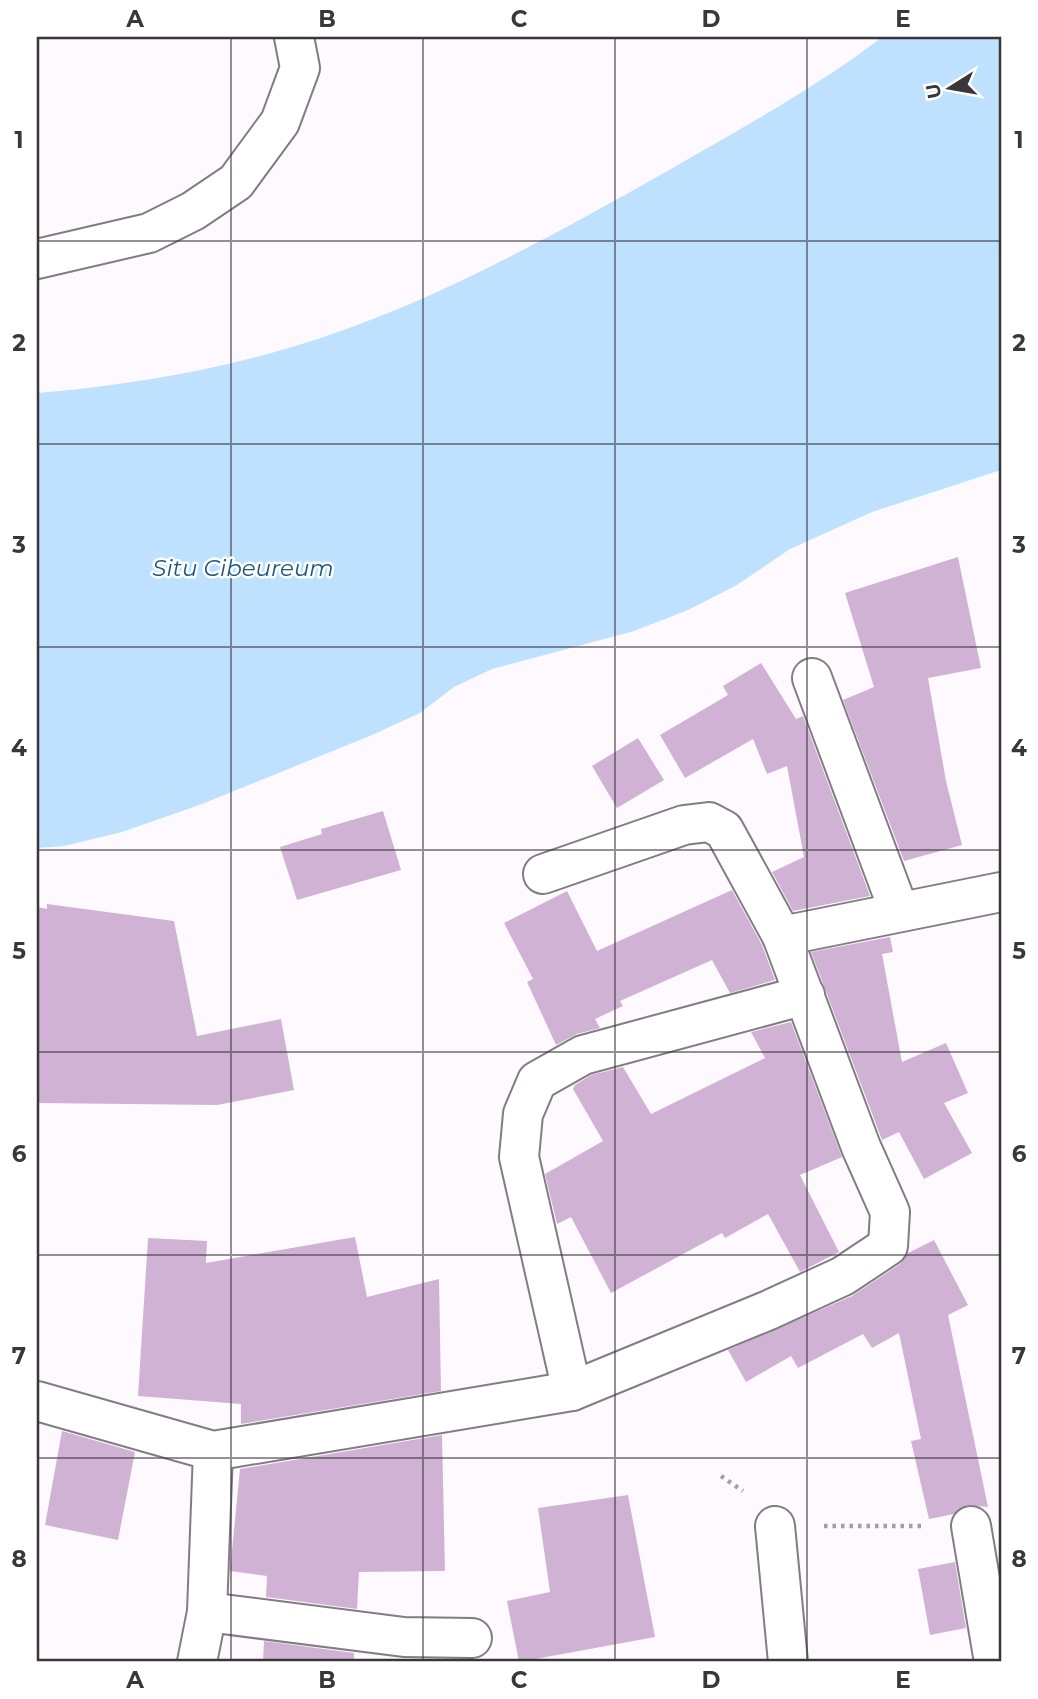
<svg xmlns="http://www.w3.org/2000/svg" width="1038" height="1699" font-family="Montserrat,sans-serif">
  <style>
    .water { fill: #bde1fe }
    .building { fill: #d0b3d4 }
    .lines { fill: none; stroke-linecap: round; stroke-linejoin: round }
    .minor-casing { stroke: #827c83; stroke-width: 42 }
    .path { stroke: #a39fa3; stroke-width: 4.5; stroke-dasharray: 3.5 5; stroke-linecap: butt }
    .minor { stroke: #fff; stroke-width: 38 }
    .grid { fill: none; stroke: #39373a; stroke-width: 2; stroke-opacity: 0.55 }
    .labels { text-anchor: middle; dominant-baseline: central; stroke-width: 5; stroke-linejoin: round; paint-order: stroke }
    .water-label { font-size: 23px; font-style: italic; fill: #20577e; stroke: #fff }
    .neatline { fill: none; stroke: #39373a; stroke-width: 2.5 }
    .grid-label { font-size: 23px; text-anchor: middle; font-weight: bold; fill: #39373a }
  </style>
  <rect width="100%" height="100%" fill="#fef9fe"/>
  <path class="water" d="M882 37H1001V470L872 512 790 549 737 585 688 610 634 631 492 669 454 687 420 713 372 735 202 804 122 832 64 846 37 848V393C123 386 209 372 292 347 426 307 550 237 671 169 743 127 816 88 882 37Z"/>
  <g class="building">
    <path d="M958 557 981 668 928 678 946 781 962 845 904 861 843 700 874 687 845 593Z"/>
    <path d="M761 663 796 719 803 716 870 896 793 911 772 872 804 857 787 766 767 774 753 739 685 778 660 735 728 695 723 686Z"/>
    <path d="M638 738 664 780 617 808 592 766Z"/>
    <path d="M383 811 401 870 297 900 280 847 322 834 321 829Z"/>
    <path d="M732 890 762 945 775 980 730 993 712 960 620 1001 623 1006 595 1019 600 1028 577 1034 556 1045 527 982 533 979 504 923 567 891 597 951Z"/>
    <path d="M47 904 174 921 197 1036 281 1019 294 1090 217 1105 37 1103V907L47 909Z"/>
    <path d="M890 937 893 952 882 954 902 1062 946 1043 968 1093 944 1103 972 1153 924 1179 899 1132 882 1140 811 952Z"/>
    <path d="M791 1022 842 1157 800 1175 839 1252 800 1272 768 1214 725 1238 722 1233 611 1293 571 1217 557 1224 545 1174 603 1141 573 1089 575 1085 591 1075 623 1067 651 1114 765 1058 751 1032Z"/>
    <path d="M355 1237 367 1297 439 1279 441 1391 241 1424V1404L138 1396 148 1238 207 1241 206 1263Z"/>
    <path d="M934 1240 968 1305 948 1315 988 1507 967 1505 954 1514 929 1519 911 1441 921 1439 899 1333 872 1348 863 1334 798 1368 791 1356 746 1382 728 1350 852 1296 900 1264 908 1253Z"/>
    <path d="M62 1431 135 1452 118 1540 45 1525Z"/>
    <path d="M442 1435 445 1571 359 1572 357 1609 266 1597 267 1576 230 1571 240 1469Z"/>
    <path d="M628 1495 655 1637 519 1662 507 1601 550 1592 538 1508Z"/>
    <path d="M955 1562 966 1628 930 1635 918 1569Z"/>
    <path d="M264 1641 354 1653V1662H263Z"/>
  </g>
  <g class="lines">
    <g class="minor-casing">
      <g id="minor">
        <path d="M37 259 149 233 193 211 236 182 280 122 300 68 294 37"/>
        <path d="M812 678 899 911"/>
        <path d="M782 936 1001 892"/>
        <path d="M572 1391 519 1157 523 1114 537 1081 583 1055 805 995"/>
        <path d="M37 1401 213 1451 572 1391 769 1310 843 1276 888 1246 890 1212 861 1147 782 936 724 830 709 822 684 825 543 874"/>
        <path d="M775 1526 788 1662"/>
        <path d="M971 1526 994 1662"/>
        <path d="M207 1612 404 1637 472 1638"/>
        <path d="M197 1662 207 1612 213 1451"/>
      </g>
    </g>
    <g class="path">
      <path d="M721 1476 743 1491"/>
      <path d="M824 1526H923"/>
    </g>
    <use href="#minor" class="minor"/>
  </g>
  <path class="grid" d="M231 37V1662M423 37V1662M615 37V1662M807 37V1662M37 241H1001M37 444H1001M37 647H1001M37 850H1001M37 1052H1001M37 1255H1001M37 1458H1001"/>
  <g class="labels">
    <g class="water-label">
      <text x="243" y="568">Situ Cibeureum</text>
    </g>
  </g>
  <rect width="1038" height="1699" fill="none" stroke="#ffffff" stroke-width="77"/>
  <g transform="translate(950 88) rotate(259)" stroke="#ffffff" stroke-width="5" paint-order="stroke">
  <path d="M0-5L12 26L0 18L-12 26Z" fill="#39373a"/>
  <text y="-10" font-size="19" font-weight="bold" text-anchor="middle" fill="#39373a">U</text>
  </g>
  <rect x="38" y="38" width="962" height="1622" class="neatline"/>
  <g class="grid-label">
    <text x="135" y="27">A</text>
    <text x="327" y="27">B</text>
    <text x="519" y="27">C</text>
    <text x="711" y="27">D</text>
    <text x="903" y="27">E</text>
    <text x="19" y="148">1</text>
    <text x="1019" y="148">1</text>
    <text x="19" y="351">2</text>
    <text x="1019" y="351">2</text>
    <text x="19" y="553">3</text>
    <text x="1019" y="553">3</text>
    <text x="19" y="756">4</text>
    <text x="1019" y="756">4</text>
    <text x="19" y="959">5</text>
    <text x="1019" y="959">5</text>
    <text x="19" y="1162">6</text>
    <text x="1019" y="1162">6</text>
    <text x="19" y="1364">7</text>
    <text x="1019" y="1364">7</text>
    <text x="19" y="1567">8</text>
    <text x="1019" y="1567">8</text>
    <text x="135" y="1688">A</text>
    <text x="327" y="1688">B</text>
    <text x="519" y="1688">C</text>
    <text x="711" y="1688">D</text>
    <text x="903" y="1688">E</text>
  </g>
</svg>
